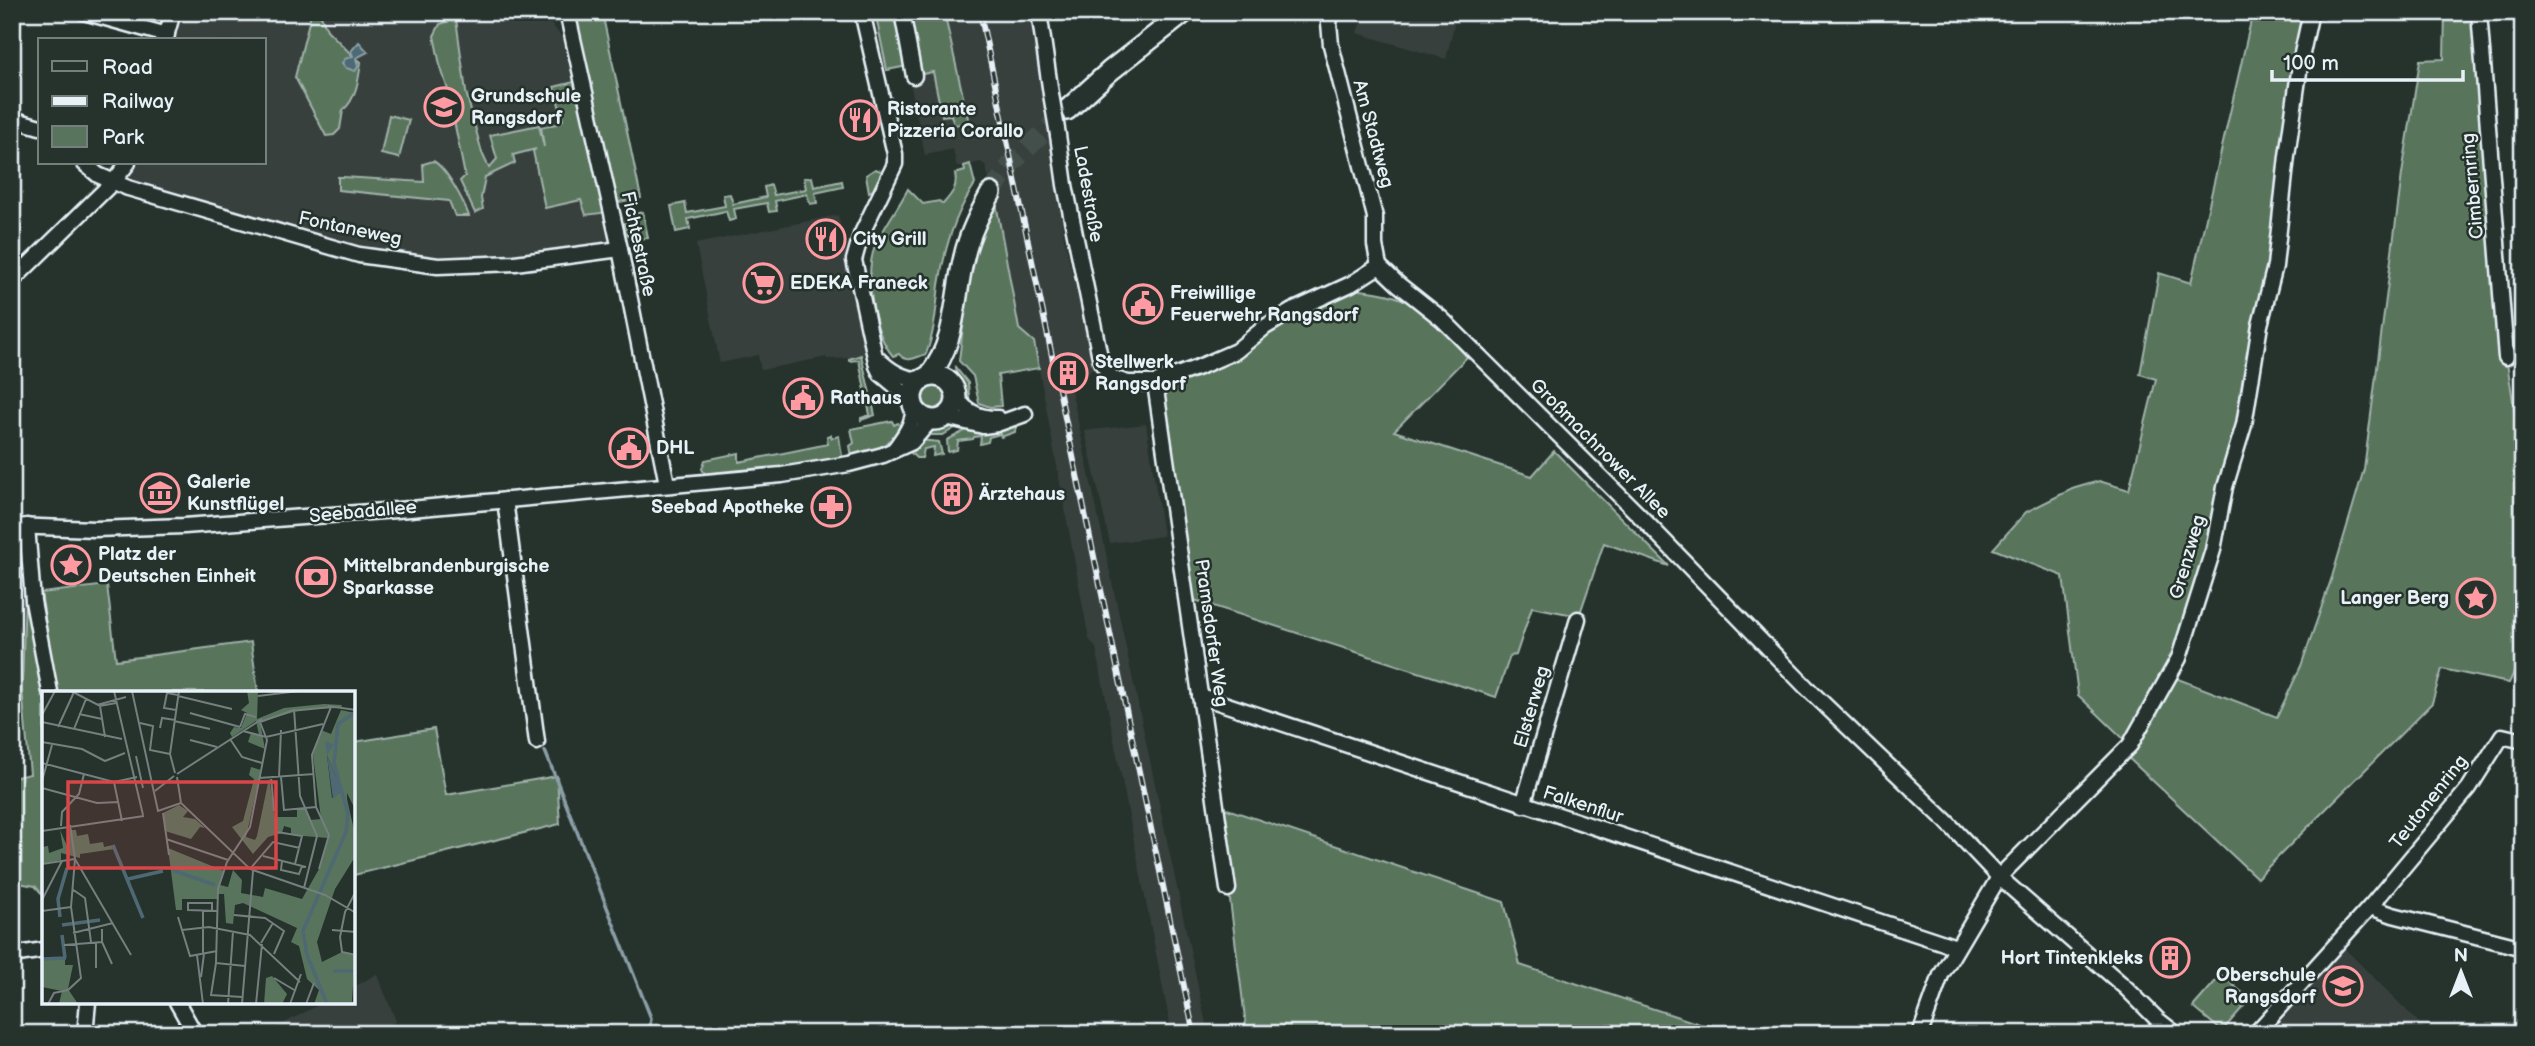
<svg xmlns="http://www.w3.org/2000/svg" width="2535" height="1046" font-family="'Balsamiq Sans',sans-serif">
  <style>
    .built { fill: #39403e }
    .green { fill: #58745c; stroke: #a0b2aa; stroke-width: 2 }
    .water { fill: #4e6973; stroke: #8c9fa8; stroke-width: 2 }
    .lines { fill: none; stroke-linecap: round; stroke-linejoin: round }
    .stream { stroke: #8c9fa8; stroke-width: 3.5 }
    .secondary-tunnel { stroke: #43504b; stroke-width: 19; stroke-dasharray: 19 10; stroke-linecap: butt }
    .street-casing { stroke: #e8f1f8; stroke-width: 19 }
    .secondary-casing { stroke: #e8f1f8; stroke-width: 24 }
    .street { stroke: #26332d; stroke-width: 14 }
    .secondary { stroke: #26332d; stroke-width: 19 }
    .rail-casing { stroke: #e8f1f8; stroke-width: 6 }
    .rail { stroke: #26332d; stroke-width: 3.5; stroke-dasharray: 10; stroke-linecap: butt }
    .street-bridge-casing { stroke: #e8f1f8; stroke-width: 19; stroke-linecap: butt }
    .street-bridge { stroke: #26332d; stroke-width: 14 }
    .labels { text-anchor: middle; dominant-baseline: central; stroke-width: 5; stroke-linejoin: round; paint-order: stroke }
    .poi-label { font-size: 19px; font-weight: bold; fill: #e8f1f8; stroke: #26332d; text-anchor: start }
    .street-label { font-size: 19px; fill: #e8f1f8; stroke: #26332d }
    .inset-river { fill: none; stroke: #4e6973; stroke-width: 3.5 }
    .inset-road { fill: none; stroke: #747f7e; stroke-width: 2 }
    .view { fill: #d94647; fill-opacity: 0.15; stroke: #d94647; stroke-width: 3.5 }
    .inset-edge { fill: none; stroke: #e8f1f8; stroke-width: 3.5 }
  </style>
  <rect width="100%" height="100%" fill="#26332d"/>
  <filter id="ink" filterUnits="userSpaceOnUse"><feTurbulence type="fractalNoise" baseFrequency=".0143" numOctaves="2"/><feDisplacementMap in="SourceGraphic" scale="14" xChannelSelector="R" yChannelSelector="G"/><feConvolveMatrix kernelMatrix="1 2 1 2 8 2 1 2 1" color-interpolation-filters="sRGB"/></filter>
  <g filter="url(#ink)">
    <g class="built">
      <path d="M181 12H533L543 15 562 37 609 241 539 251 482 256H427L362 247 125 181 135 163H264V40H174Z"/>
      <path d="M903 12H1031L1064 238 1094 366 1084 380 1071 389 1208 1034H1172L1096 648 1089 639 1034 342 1019 329 1008 263 986 166 981 162 957 167 953 149 925 155 909 76Z"/>
      <path d="M1353 12H1457L1446 59 1357 33 1361 21 1351 17Z"/>
      <path d="M838 215 868 354 850 358 827 359 826 357 761 370 758 355 720 363 696 244Z"/>
      <path d="M1146 424 1163 536 1110 543 1085 431Z"/>
      <path d="M2338 942 2425 1029 2422 1034H2268Z"/>
      <path d="M377 974 396 1021 373 1034H264L324 1002H354V987Z"/>
    </g>
    <g class="green">
      <path d="M309 12 320 13 327 30 353 56 350 58 357 63 356 58 361 62C359 78 356 100 343 110L340 129 334 135 326 136 295 77 310 18Z"/>
      <path d="M602 12 641 198 614 203 574 13Z"/>
      <path d="M875 12H944L969 123 954 125 951 115 942 116 933 72 917 75 913 65 887 70Z"/>
      <path d="M2253 12H2311L2244 425 2170 676 2277 717 2301 666 2332 577 2364 469 2402 174 2420 60 2444 59 2445 12H2479L2506 357 2518 432 2523 433V654L2509 683 2442 669 2432 703 2257 878 2123 753 2130 745 2078 695 2063 576 1993 549 2026 512 2072 489 2099 481 2129 490 2156 379 2140 374 2159 273 2191 283Z"/>
      <path d="M456 19 466 92 482 153 489 168 497 159 490 135 539 125 544 147 541 127 556 124 563 120 554 87 582 80 609 212 586 215 581 200 545 208 533 151 536 149 513 155 515 163 485 177 481 198 483 209 475 213 460 181 465 176 448 90 440 65 434 36 440 24Z"/>
      <path d="M389 115 409 120 399 158 381 154Z"/>
      <path d="M433 161C446 167 464 202 469 216H455L449 201 338 190V177H343L424 182 423 164Z"/>
      <path d="M970 164 975 184C955 214 944 250 939 285 936 309 935 331 926 354 916 357 907 364 899 354L893 356C873 333 864 275 875 246 884 227 898 208 908 189L923 204 939 201 943 204C952 194 958 187 955 174L965 171 964 166Z"/>
      <path d="M875 169 884 172 876 189 869 192 866 175Z"/>
      <path d="M812 177 814 187 842 181 843 187 815 193 817 203 810 204 807 194 775 201 777 211 769 212 767 203 734 209 736 219 729 221 726 211 688 219 690 229 676 232 671 206 685 203 687 213 725 206 723 195 730 194 733 204 766 197 764 187 771 185 774 195 806 189 804 178Z"/>
      <path d="M996 203 1019 329 1034 342 1039 368 998 375 1001 406 990 407 979 403 973 376 959 361 969 275 979 236Z"/>
      <path d="M643 212 648 238 632 239 625 232C623 219 631 214 643 212Z"/>
      <path d="M1352 289C1370 291 1390 293 1406 301 1430 314 1449 338 1467 357L1394 431 1532 476 1554 451 1669 566 1604 543 1579 616 1532 607 1516 655 1510 656 1496 697 1188 598 1155 383 1199 367 1265 327Z"/>
      <path d="M861 355 875 415 861 420V418L870 415 859 360 849 361V359Z"/>
      <path d="M956 368 968 383 970 407C961 397 957 381 956 368Z"/>
      <circle cx="934" cy="398" r="11"/>
      <path d="M892 421 894 425 898 423 901 427C888 448 875 451 852 457L850 446 854 443 851 429Z"/>
      <path d="M950 424 960 425 943 435H926L932 428Z"/>
      <path d="M1012 425 1016 427 1015 432 1001 437 1000 434 989 437 988 442 980 444 981 436 974 437 973 439 958 441 957 450 948 452 947 440 963 432 967 428Z"/>
      <path d="M831 435 832 438 839 436 842 456 840 460 806 466 706 476 702 469 705 460 739 453V462L828 444 827 436Z"/>
      <path d="M919 440 939 442 942 454 933 456 934 447 924 449 922 458H916L910 452Z"/>
      <path d="M107 585 116 660 251 642 258 692H44V896L35 886 12 882V778L30 774 22 689 25 589 45 618 41 593Z"/>
      <path d="M434 729 446 795 557 776 560 824 354 875V742Z"/>
      <path d="M1218 806 1504 902 1520 965 1730 1034H1247Z"/>
      <path d="M2221 975 2250 999 2222 1031 2193 1007Z"/>
    </g>
    <path class="water" d="M359 42 368 52 356 58 358 67 355 71 346 68 342 63 345 59 353 56 351 51Z"/>
    <g class="lines">
      <path class="stream" d="M545 751 651 1018 649 1034"/>
      <path class="secondary-tunnel" d="M991 193 1011 164 1067 110"/>
      <g class="street-casing">
        <g id="street">
          <path d="M84 12 167 35"/>
          <path d="M567 12 620 249 667 484"/>
          <path d="M862 12 895 154V164L861 235 854 260 877 366 881 374 912 400"/>
          <path d="M902 12 914 76"/>
          <path d="M1039 12 1051 94"/>
          <path d="M1332 12 1329 23 1331 45 1375 217V245L1379 266"/>
          <path d="M2479 12 2506 357"/>
          <path d="M165 40 173 12"/>
          <path d="M12 119 40 127"/>
          <path d="M1058 135 1065 185 1101 362 1112 378 1128 383H1155L1199 367 1236 351 1265 327 1292 311 1351 284 1379 266"/>
          <path d="M84 163 98 175 128 188 359 255 438 266 515 263 620 249"/>
          <path d="M1379 266 1398 284 1442 319 1638 514 1806 687 1946 821 1999 877 2126 988 2158 1020 2176 1034"/>
          <path d="M12 281 114 181 128 163"/>
          <path d="M878 359C890 371 904 380 921 379"/>
          <path d="M1155 383 1228 889"/>
          <path d="M957 398C966 412 982 419 998 418"/>
          <path d="M946 417 983 426 997 424 1025 414"/>
          <path d="M894 450C904 436 913 425 914 407"/>
          <path d="M505 500 537 742"/>
          <path d="M12 526 95 529 184 526 410 509 782 475 849 464 883 455 912 442 931 420"/>
          <path d="M27 526 33 601 50 692"/>
          <path d="M1200 696 1956 947"/>
          <path d="M1523 805 1578 619"/>
          <path d="M2370 907 2393 915 2523 948"/>
          <path d="M12 955 44 950"/>
          <path d="M177 1002 195 1034"/>
          <path d="M85 1034 88 1002"/>
          <path d="M1920 1034 1941 975 1999 877 2130 745 2179 658 2213 550 2225 487 2244 425 2260 325 2275 266 2287 156 2301 58 2311 12"/>
          <path d="M2255 1034 2370 907 2469 788 2502 736 2523 741"/>
        </g>
      </g>
      <g class="secondary-casing">
        <g id="secondary">
          <path d="M1067 110 1110 71 1185 12"/>
          <circle cx="934" cy="398" r="22"/>
          <path d="M929 376C957 342 954 297 964 257 969 234 980 213 991 193"/>
        </g>
      </g>
      <use href="#street" class="street"/>
      <use href="#secondary" class="secondary"/>
      <g class="rail-casing">
        <path id="rail" d="M980 12 1194 1034"/>
      </g>
      <use href="#rail" class="rail"/>
      <g class="street-bridge-casing">
        <path id="street-bridge" d="M1051 94 1058 135"/>
      </g>
      <use href="#street-bridge" class="street-bridge"/>
    </g>
  </g>
  <defs>
    <g id="school-ring" transform="scale(2.0125)"><circle r="9.5" fill="#26332d" stroke="#ff9aa2" stroke-width="1.5"/><path d="M0-5L7-2L0 1L-7-2ZM-4 1L0 2.5L4 1V4Q0 6-4 4Z" fill="#ff9aa2"/></g>
    <g id="restaurant-ring" transform="scale(2.0125)"><circle r="9.5" fill="#26332d" stroke="#ff9aa2" stroke-width="1.5"/><path d="M-5-6h1v4h1v-4h1v4h1v-4h1v5L-1.5 .5V6h-2V.5L-5-1ZM5-6V6H3V1.5H1.5Q1.5-4 5-6Z" fill="#ff9aa2"/></g>
    <g id="supermarket-ring" transform="scale(2.0125)"><circle r="9.5" fill="#26332d" stroke="#ff9aa2" stroke-width="1.5"/><path d="M-6-5.5h2.5l.6 2H6L4.5 2H-2.5L-4.4-4H-6ZM-1.5 3.2a1.3 1.3 0 1 0 .1 0ZM3 3.2a1.3 1.3 0 1 0 .1 0Z" fill="#ff9aa2"/></g>
    <g id="civic-ring" transform="scale(2.0125)"><circle r="9.5" fill="#26332d" stroke="#ff9aa2" stroke-width="1.5"/><path d="M-.6-6.5H3V-4.5H.6V-3L4-1V1h2V6H-6V1h2V-1L-.6-3ZM-1.2 2.5V6h2.4V2.5Z" fill="#ff9aa2"/></g>
    <g id="building-ring" transform="scale(2.0125)"><circle r="9.5" fill="#26332d" stroke="#ff9aa2" stroke-width="1.5"/><path d="M-4-6H4V6H1V3H-1V6H-4ZM-2.5-4.3h1.7v1.8h-1.7ZM.8-4.3h1.7v1.8H.8ZM-2.5-1h1.7V.8h-1.7ZM.8-1h1.7V.8H.8Z" fill="#ff9aa2"/></g>
    <g id="museum-ring" transform="scale(2.0125)"><circle r="9.5" fill="#26332d" stroke="#ff9aa2" stroke-width="1.5"/><path d="M0-6L6-3V-2H-6V-3ZM-5-1h2V3h-2ZM-1-1h2V3h-2ZM3-1h2V3H3ZM-6 4H6V6H-6Z" fill="#ff9aa2"/></g>
    <g id="pharmacy-ring" transform="scale(2.0125)"><circle r="9.5" fill="#26332d" stroke="#ff9aa2" stroke-width="1.5"/><path d="M-2-6h4v4h4v4h-4v4h-4v-4h-4v-4h4Z" fill="#ff9aa2"/></g>
    <g id="sight-ring" transform="scale(2.0125)"><circle r="9.5" fill="#26332d" stroke="#ff9aa2" stroke-width="1.5"/><path d="M0-6L1.8-2.2L6-1.7L2.9 1.2L3.7 5.4L0 3.3L-3.7 5.4L-2.9 1.2L-6-1.7L-1.8-2.2Z" fill="#ff9aa2"/></g>
    <g id="bank-ring" transform="scale(2.0125)"><circle r="9.5" fill="#26332d" stroke="#ff9aa2" stroke-width="1.5"/><path d="M-6-4H6V4H-6ZM0-2.3a2.3 2.3 0 1 0 0 4.6a2.3 2.3 0 1 0 0-4.6Z" fill="#ff9aa2"/></g>
  </defs>
  <g fill-rule="evenodd">
    <use href="#school-ring" x="444" y="107"/>
    <use href="#restaurant-ring" x="860" y="120"/>
    <use href="#restaurant-ring" x="826" y="239"/>
    <use href="#supermarket-ring" x="763" y="283"/>
    <use href="#civic-ring" x="1143" y="304"/>
    <use href="#building-ring" x="1068" y="373"/>
    <use href="#civic-ring" x="803" y="398"/>
    <use href="#civic-ring" x="629" y="448"/>
    <use href="#museum-ring" x="160" y="493"/>
    <use href="#building-ring" x="952" y="494"/>
    <use href="#pharmacy-ring" x="831" y="507"/>
    <use href="#sight-ring" x="71" y="565"/>
    <use href="#bank-ring" x="316" y="577"/>
    <use href="#sight-ring" x="2476" y="598"/>
    <use href="#building-ring" x="2170" y="958"/>
    <use href="#school-ring" x="2343" y="986"/>
  </g>
  <g class="labels">
    <g class="poi-label">
      <text x="471" y="96">Grundschule<tspan x="471" dy="22">Rangsdorf</tspan></text>
      <text x="887" y="109">Ristorante<tspan x="887" dy="22">Pizzeria Corallo</tspan></text>
      <text x="853" y="239">City Grill</text>
      <text x="790" y="283">EDEKA Franeck</text>
      <text x="1170" y="293">Freiwillige<tspan x="1170" dy="22">Feuerwehr Rangsdorf</tspan></text>
      <text x="1095" y="362">Stellwerk<tspan x="1095" dy="22">Rangsdorf</tspan></text>
      <text x="830" y="398">Rathaus</text>
      <text x="656" y="448">DHL</text>
      <text x="187" y="482">Galerie<tspan x="187" dy="22">Kunstflügel</tspan></text>
      <text x="979" y="494">Ärztehaus</text>
      <text x="804" y="507" text-anchor="end">Seebad Apotheke</text>
      <text x="98" y="554">Platz der<tspan x="98" dy="22">Deutschen Einheit</tspan></text>
      <text x="343" y="566">Mittelbrandenburgische<tspan x="343" dy="22">Sparkasse</tspan></text>
      <text x="2449" y="598" text-anchor="end">Langer Berg</text>
      <text x="2143" y="958" text-anchor="end">Hort Tintenkleks</text>
      <text x="2316" y="975" text-anchor="end">Oberschule<tspan x="2316" dy="22">Rangsdorf</tspan></text>
    </g>
    <g class="street-label">
      <text transform="translate(1373 134) rotate(75)">Am Stadtweg</text>
      <text transform="translate(2473 186) rotate(-95)">Cimbernring</text>
      <text transform="translate(1088 194) rotate(80)">Ladestraße</text>
      <text transform="translate(350 229) rotate(12)">Fontaneweg</text>
      <text transform="translate(638 244) rotate(78)">Fichtestraße</text>
      <text transform="translate(1600 449) rotate(45)">Großmachnower Allee</text>
      <text transform="translate(363 512) rotate(-5)">Seebadallee</text>
      <text transform="translate(2188 557) rotate(-74)">Grenzweg</text>
      <text transform="translate(1211 633) rotate(82)">Pramsdorfer Weg</text>
      <text transform="translate(1532 707) rotate(-74)">Elsterweg</text>
      <text transform="translate(2429 802) rotate(-52)">Teutonenring</text>
      <text transform="translate(1583 805) rotate(18)">Falkenflur</text>
    </g>
  </g>
  <g transform="translate(42 691)">
    <rect width="313" height="313" fill="#26332d"/>
    <path d="M205 0H216L215 28 242 17 282 13 300 14 299 17 262 18 218 31 223 58 206 51 209 42 217 44 214 30 190 46 188 42 192 36 199 37 205 22 199 19 207 12ZM299 19 313 22V118L305 102V108L312 139 313 135V166L293 198 275 251 280 271 300 261 313 264 310 310 313 313H272L277 299 265 288 257 255 249 251 255 237 201 212 193 214 191 233 184 232 182 203H176L175 208H140V219H134L126 157 182 180 178 194 186 196 191 179 200 189 199 202 221 206 223 197 260 208 277 178 286 147 249 144V137L242 135 240 142 226 146 211 163 190 136 201 130 212 88 207 84 209 76 219 79 204 146 213 149 215 145 227 87 233 126H255V118L263 117 268 129 279 128 271 64 279 39 289 43ZM285 64 300 100 290 107 289 99ZM137 114 146 120 141 126 153 128 163 137 158 136 149 148 123 140 121 122ZM18 139 25 155 28 139H34L35 145 46 143 48 153 61 151 62 156 71 154 72 158 38 163V167L19 162V169L0 173V156L6 155 7 162 21 157ZM23 266V274H31L26 298 36 313H17L20 300 0 296V267ZM230 285 245 303 240 313H222L224 287Z" fill="#58745c" fill-rule="evenodd"/>
    <path d="M283 50 292 54 285 64 300 100 291 108Z" fill="#4e6973"/>
    <path class="inset-river" d="M71 154 101 227M130 179 173 194M86 188 121 180M18 226 16 208 25 177M20 234 58 229M20 244 23 267M0 268 24 267M291 280H314M285 313 265 264 261 240 304 141 306 123 292 72 296 33 312 22"/>
    <path class="inset-road" d="M29 0 58 15 74 12M72 0 101 124M90 0 116 120 139 112M136 5 190 18M216 5 257 0M55 14 84 6M58 15 63 46M286 15 314 19M252 18 258 105 275 145 262 197M134 19 122 17 125 2 136 4M148 22 198 36M37 23 60 28M0 24 13 0M132 30 168 38M0 31 80 48M218 31 249 20 289 16 270 64 274 116 287 144 277 178M98 32 111 35 108 59 128 63M16 36 32 1M198 36 203 23 214 26M118 37 120 27 133 29M32 38 44 8M201 40 224 46 281 33M188 48 200 66 220 72M148 49 175 56M0 51 40 58 63 70M94 65 101 97M63 70 83 62M0 72 72 91 95 86M133 82 128 63 137 0M135 83 220 28M135 86 139 112M229 86 232 120M237 86 239 39M239 86 242 119 274 116M217 87 272 83M0 90 10 54M72 91 80 130M0 97 55 112 77 111M113 100 132 85M139 112 208 178 283 204 314 222M121 122 127 164M19 135 20 121 37 103 42 83M0 140 102 125M235 141 260 145 253 173M124 148 186 169M221 165 264 176M33 168 89 264M240 170 239 179 257 183 260 175M0 173 33 168M208 178 231 151 258 157M30 198 43 207 49 251M314 200 303 221 298 246 300 261 314 264M0 209 20 170M0 220 29 216M170 220V212H146V219L176 220M192 224 223 227 242 240 232 263M136 226 148 265 175 260M140 239 167 236 208 244 258 291M290 239 314 241M31 242 71 232M54 251V277M60 251 70 273M219 252 231 232M22 254 60 251V238M161 263V219M155 264 161 313M174 272 203 275M159 286 162 263M232 287 254 300M200 306 169 304 174 272 176 198 185 171 208 136 225 49 218 31M6 313 12 302 26 299 39 287 29 216 33 168 28 134M186 313 191 240M200 313 211 180M214 313 220 253M248 313 259 283M264 313 272 292"/>
    <path class="view" d="M26 91H234V177H26Z"/>
    <rect width="313" height="313" class="inset-edge"/>
  </g>
  <rect width="2535" height="1046" fill="none" stroke="#26332d" stroke-width="42"/>
  <rect x="21" y="21" width="2493" height="1004" fill="none" stroke="#e8f1f8" stroke-width="2.5" filter="url(#ink)"/>
  <rect x="38" y="38" width="228" height="126" fill="#26332d" stroke="#747f7e" stroke-width="2"/>
  <rect x="52" y="61" width="35" height="10" fill="#26332d" stroke="#747f7e" stroke-width="2"/>
  <text x="102" y="74" font-size="21" fill="#e8f1f8">Road</text>
  <rect x="52" y="96" width="35" height="10" fill="#e8f1f8" stroke="#747f7e" stroke-width="2"/>
  <text x="102" y="108" font-size="21" fill="#e8f1f8">Railway</text>
  <rect x="52" y="126" width="35" height="21" fill="#58745c" stroke="#747f7e" stroke-width="2"/>
  <text x="102" y="144" font-size="21" fill="#e8f1f8">Park</text>
  <g transform="translate(2461 972)" stroke="#26332d" stroke-width="5" paint-order="stroke">
  <path d="M0-5L12 26L0 18L-12 26Z" fill="#e8f1f8"/>
  <text y="-10" font-size="19" font-weight="bold" text-anchor="middle" fill="#e8f1f8">N</text>
  </g>
  <path d="M2272 70v10h191v-10" fill="none" stroke="#e8f1f8" stroke-width="3.5"/>
  <text x="2283" y="70" font-size="21" fill="#e8f1f8" stroke="#26332d" stroke-width="5" paint-order="stroke">100 m</text>
</svg>
